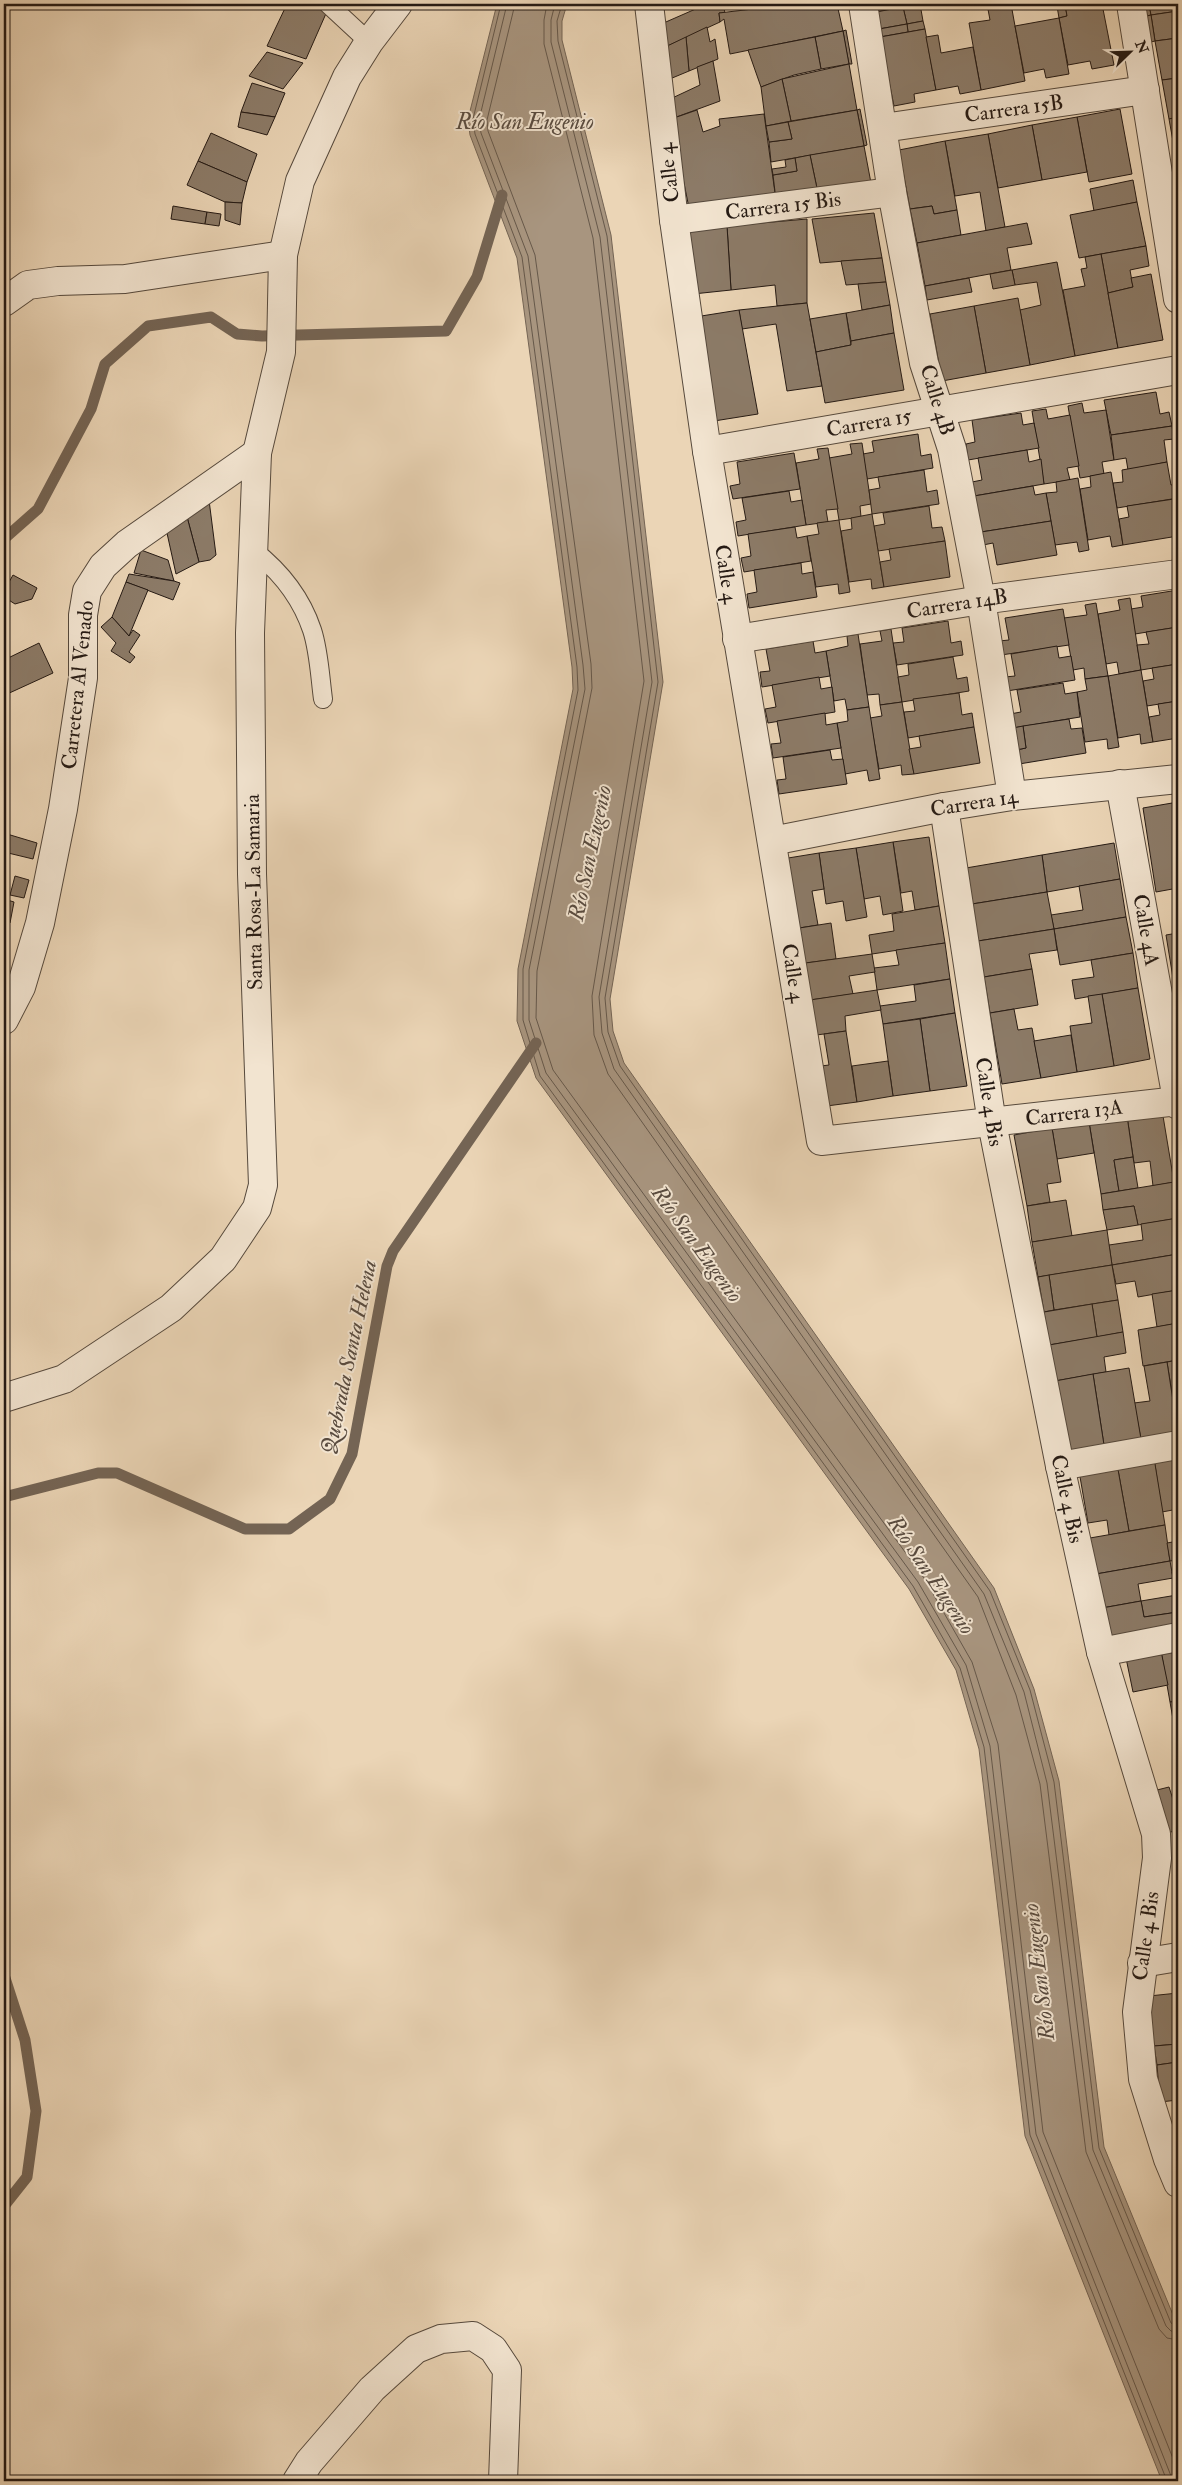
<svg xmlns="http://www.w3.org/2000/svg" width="1182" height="2485" font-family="'IM FELL Double Pica',serif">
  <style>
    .water { fill: #a8957f; stroke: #746454 }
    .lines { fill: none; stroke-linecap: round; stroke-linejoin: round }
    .shore { stroke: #66584a; stroke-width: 1 }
    .stream { stroke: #746454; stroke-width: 11 }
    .building { fill: #8c7b68; stroke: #251a14 }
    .lane-casing { stroke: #56493c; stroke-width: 20 }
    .street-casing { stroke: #56493c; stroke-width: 30 }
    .lane { stroke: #f2e4d0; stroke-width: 18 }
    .street { stroke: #f2e4d0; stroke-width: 28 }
    .labels { text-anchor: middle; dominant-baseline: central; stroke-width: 4; stroke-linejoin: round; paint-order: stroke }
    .street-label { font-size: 21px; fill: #251a14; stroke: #f2e4d0 }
    .water-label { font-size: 22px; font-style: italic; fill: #594b3f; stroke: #f2e4d0 }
  </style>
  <rect width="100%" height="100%" fill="#ebd5b6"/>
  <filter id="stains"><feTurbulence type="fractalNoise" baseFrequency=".004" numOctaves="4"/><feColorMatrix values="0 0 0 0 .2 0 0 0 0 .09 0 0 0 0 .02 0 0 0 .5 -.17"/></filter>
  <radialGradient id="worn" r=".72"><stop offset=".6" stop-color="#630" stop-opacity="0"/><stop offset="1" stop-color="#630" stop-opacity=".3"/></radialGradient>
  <path class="water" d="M497 4H567L562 21V40L611 235 663 682 610 999 613 1031 624 1063 994 1588 1034 1689 1059 1781 1104 2147 1178 2327V2481H1162L1025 2136 979 1749 956 1670 909 1589 536 1078 517 1021 518 969 573 689 572 667 517 258 470 135 468 119Z"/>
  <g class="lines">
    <g class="shore">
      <path d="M501 4 473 119 475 134 522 257 577 667 578 690 523 969V1020L540 1076 913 1586 960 1668 984 1747 1030 2135 1167 2481"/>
      <path d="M507 4 479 120 481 133 528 256 583 665 585 689 529 970V1020L546 1073 918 1582 966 1665 990 1746 1036 2134 1173 2481"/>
      <path d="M515 4 487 120 488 131 535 255 591 664 592 688 537 971 536 1018 553 1070 924 1578 972 1662 998 1744 1043 2132 1178 2471"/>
      <path d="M547 4 544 20V44L593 238 644 681 592 996 594 1035 608 1074 978 1597 1016 1695 1040 1784 1086 2152 1159 2329 1167 2338 1178 2340"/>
      <path d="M555 4 551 20V42L600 237 652 682 599 997 602 1033 614 1069 984 1594 1024 1692 1047 1783 1093 2150 1166 2326 1171 2331 1178 2333"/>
      <path d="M562 4 557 21 558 41 607 236 658 682 605 998 608 1032 620 1066 990 1591 1030 1690 1054 1782 1099 2148 1171 2323 1178 2327"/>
    </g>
    <g class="stream">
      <path d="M4 539 38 509 91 409 105 364 148 326 211 317 237 334 262 336 446 331 477 277 502 195"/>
      <path d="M4 1497 98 1473H117L245 1529H289L330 1499 352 1454 387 1266 393 1251 536 1043"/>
      <path d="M4 1975 25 2040 36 2111 27 2177 4 2206"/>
    </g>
  </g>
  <g class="building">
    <path d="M287 4H313L328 9 306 59 267 46Z"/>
    <path d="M707 4H723L725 13H719L720 22 661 49 659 25Z"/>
    <path d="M795 4H837L843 31 730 54 724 19 720 22 719 13Z"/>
    <path d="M874 4H923L876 12Z"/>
    <path d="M920 4 923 21 907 24 903 7Z"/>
    <path d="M987 4H1011L1025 81 981 90 969 23 990 20Z"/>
    <path d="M1038 4H1069L1039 9Z"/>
    <path d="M1065 4 1067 16 1059 18 1057 6Z"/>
    <path d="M1065 4H1102L1114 65 1092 69 1090 61 1068 65 1059 18 1067 16Z"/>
    <path d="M1145 4H1149L1151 15 1147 16Z"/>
    <path d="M1149 4H1178V11L1151 15Z"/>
    <path d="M903 7 907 24 879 29 876 12Z"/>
    <path d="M1178 11V38L1155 41 1151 15Z"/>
    <path d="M1151 15 1155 41 1151 42 1147 16Z"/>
    <path d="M1059 18 1069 74 1046 78 1044 69 1024 73 1015 26Z"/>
    <path d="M923 21 925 29 908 32 907 24Z"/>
    <path d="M907 24 908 32 880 37 879 29Z"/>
    <path d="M707 27 710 42 715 39 718 59 689 71 686 37Z"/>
    <path d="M925 29 936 90 914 94 915 102 894 106 880 37Z"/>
    <path d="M846 30 852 64H849L846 49 843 31Z"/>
    <path d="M843 31 849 64 821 69 815 37Z"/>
    <path d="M938 35 941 53 973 47 981 90 960 94 958 86 936 90 926 37Z"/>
    <path d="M686 37 689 71 665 81 661 49Z"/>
    <path d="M815 37 821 69 794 75 761 87 748 50Z"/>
    <path d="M1178 38V78L1162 80 1155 41Z"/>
    <path d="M267 52 303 63 283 89 249 76Z"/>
    <path d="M713 61 720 101 671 119 668 100 700 85 697 67Z"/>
    <path d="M849 64 857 110 791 121 782 79Z"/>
    <path d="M1178 78V117L1169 119 1162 80Z"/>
    <path d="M782 79 791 121 766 126 761 87Z"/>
    <path d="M252 83 285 93 275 117 241 112Z"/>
    <path d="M860 109 867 145 864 146 857 110Z"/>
    <path d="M1120 109 1132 174 1089 182 1077 117Z"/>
    <path d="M697 110 703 132 720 126 719 119 764 114 776 200 689 208 671 119Z"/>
    <path d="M857 110 864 146 771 162 769 142 792 139 788 122Z"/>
    <path d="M241 112 275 117 267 135 238 127Z"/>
    <path d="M1077 117 1087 172 1042 180 1032 125Z"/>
    <path d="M1178 117V157L1176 158 1169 119Z"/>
    <path d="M788 122 792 139 769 142 766 126Z"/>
    <path d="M1032 125 1042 180 998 188 988 134Z"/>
    <path d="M211 133 257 154 247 182 198 161Z"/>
    <path d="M988 134 1005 227 986 231 980 192 955 196 945 141Z"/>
    <path d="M945 141 957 210 934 214 932 206 910 209 899 150Z"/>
    <path d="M864 146 871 183 818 193 810 155Z"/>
    <path d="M810 155 818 193 776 200 773 175 797 171 795 158Z"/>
    <path d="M795 158 797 171 773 175 772 169 786 167 785 160Z"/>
    <path d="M198 161 247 182 242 203 225 202 187 185Z"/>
    <path d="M1133 180 1137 202 1094 211 1090 189Z"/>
    <path d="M225 202 242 203 240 225 225 220Z"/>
    <path d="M1137 202 1146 246 1079 258 1070 215Z"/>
    <path d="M173 206 207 212 205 224 171 219Z"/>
    <path d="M932 206 934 214 957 210 961 235 917 243 910 209Z"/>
    <path d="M207 212 221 214 219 226 205 224Z"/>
    <path d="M874 213 882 258 820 263 812 219Z"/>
    <path d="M807 219V303L777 306 775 285 731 290 727 226Z"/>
    <path d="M1027 223 1032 244 1007 248 1011 270 925 286 917 243Z"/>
    <path d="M727 226 731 290 693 294 688 230Z"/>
    <path d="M1146 246 1149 266 1130 270 1133 287 1108 293 1101 254Z"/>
    <path d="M1101 254 1118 348 1075 356 1063 290 1085 286 1081 269 1087 268 1085 257Z"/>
    <path d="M882 258 886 282 846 285 841 261Z"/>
    <path d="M1057 262 1075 356 1030 365 1020 310 1041 305 1037 282 1015 285 1012 270Z"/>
    <path d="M1012 270 1015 285 993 289 990 274Z"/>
    <path d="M1151 274 1163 340 1118 348 1108 293 1133 287 1131 278Z"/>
    <path d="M969 278 972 292 927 300 925 286Z"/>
    <path d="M886 282 890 305 862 310 858 284Z"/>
    <path d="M1018 298 1030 365 986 373 974 306Z"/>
    <path d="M807 303 822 386 787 391 776 324 742 329 739 310Z"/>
    <path d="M890 305 894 333 851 341 846 313Z"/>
    <path d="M974 306 986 373 942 381 930 314Z"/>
    <path d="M739 310 758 414 714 421 695 317Z"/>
    <path d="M846 313 851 345 816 352 810 319Z"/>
    <path d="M894 333 904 390 825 403 816 352 851 345V341Z"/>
    <path d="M1156 392 1160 414 1169 412 1172 426 1111 435 1104 400Z"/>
    <path d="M1082 403 1084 413 1106 410 1114 460 1102 462 1104 474 1080 478 1068 406Z"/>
    <path d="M1046 409 1048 419 1070 415 1079 466 1067 468 1070 480 1044 484 1032 411Z"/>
    <path d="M1021 413 1023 425 1034 423 1039 448 968 460 966 444 975 442 972 420Z"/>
    <path d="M1172 426 1174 439 1164 440 1167 462 1128 470 1126 458 1114 460 1111 435Z"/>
    <path d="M918 434 921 456 931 454 933 468 867 479 863 454 874 452 872 441Z"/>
    <path d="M862 443 871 504 860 506 861 517 839 520 829 458 852 454 850 444Z"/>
    <path d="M828 448 838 509 826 510 828 522 806 525 796 463 819 459 817 449Z"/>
    <path d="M1027 450 1029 462 1041 459 1044 484 974 496 972 482 982 480 978 458Z"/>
    <path d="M794 453 800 489 733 499 730 486 740 484 737 462Z"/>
    <path d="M1167 462 1171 485 1178 484V498L1117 508 1113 483 1123 482 1122 470Z"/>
    <path d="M924 470 927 492 937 490 939 504 872 514 869 490 880 488 878 477Z"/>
    <path d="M1111 472 1123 545 1112 547 1110 536 1088 540 1080 489 1091 487 1090 476Z"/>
    <path d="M1078 478 1089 550 1079 552 1077 542 1055 545 1046 493 1057 492 1056 482Z"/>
    <path d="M1033 486 1035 495 1046 493 1051 521 981 532 974 496Z"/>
    <path d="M789 491 791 502 802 500 806 525 738 536 736 522 746 520 742 498Z"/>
    <path d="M1174 499 1178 521V536L1123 545 1119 519 1129 517 1127 506Z"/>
    <path d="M209 500 216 555 210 560 199 562 186 513Z"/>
    <path d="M929 506 932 528 942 527 945 541 878 551 874 526 885 524 883 513Z"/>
    <path d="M186 513 199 562 176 574 165 524Z"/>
    <path d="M872 514 884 587 872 589 871 579 849 582 841 531 852 529 851 518Z"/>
    <path d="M839 520 850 592 839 594 838 584 816 587 807 536 819 534 817 523Z"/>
    <path d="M1051 521 1057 555 997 565 993 543 983 545 981 532Z"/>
    <path d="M795 527 797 538 807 536 811 561 744 572 741 558 751 556 748 534Z"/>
    <path d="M945 541 950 577 884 587 880 562 891 560 889 549Z"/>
    <path d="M141 550 168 560 174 581 134 573Z"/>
    <path d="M801 563 802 574 813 572 817 597 749 608 747 594 757 592 754 570Z"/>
    <path d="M129 574 174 581 180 583 173 600 126 582Z"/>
    <path d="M13 575 37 588 32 599 15 604 4 597V591Z"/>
    <path d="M126 582 148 590 129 636 112 617Z"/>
    <path d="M1178 590V627L1135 634 1131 609 1143 607 1141 596Z"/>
    <path d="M1130 598 1141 670 1119 674 1117 662 1106 664 1098 614 1120 610 1118 600Z"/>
    <path d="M1096 603 1108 676 1085 679 1084 668 1073 670 1064 618 1087 615 1085 605Z"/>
    <path d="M1063 609 1069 645 1001 655 999 641 1009 640 1005 618Z"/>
    <path d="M112 617 129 636 133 630 140 635 129 652 135 657 130 663 111 651 116 643 101 627Z"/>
    <path d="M948 621 951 643 961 641 963 655 897 665 893 643 904 642 902 628Z"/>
    <path d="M1178 627V664L1141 670 1137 645 1149 644 1146 632Z"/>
    <path d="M891 629 902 702 880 705 879 694 867 695 860 644 882 641 880 631Z"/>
    <path d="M858 634 869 707 847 710 845 699 834 701 826 651 848 646 847 636Z"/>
    <path d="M813 641 815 653 826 651 830 676 762 687 760 672 770 671 766 649Z"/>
    <path d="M39 643 53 673 5 695 4 660Z"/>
    <path d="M1057 646 1059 658 1071 656 1075 680 1007 691 1005 677 1015 676 1011 654Z"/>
    <path d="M953 657 957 679 967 677 969 691 902 702 898 677 909 675 908 664Z"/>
    <path d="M1178 664V701L1147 706 1143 681 1154 679 1152 668Z"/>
    <path d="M1141 670 1153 742 1141 744 1140 734 1118 738 1108 676Z"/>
    <path d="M1108 676 1119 747 1108 749 1107 739 1085 742 1077 692 1087 690 1085 679Z"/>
    <path d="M819 677 821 689 832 687 835 712 768 723 765 709 776 707 772 685Z"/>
    <path d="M1063 683 1065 694 1077 692 1080 717 1013 728 1010 714 1021 712 1017 690Z"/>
    <path d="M959 693 962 715 972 713 974 727 908 738 904 712 915 711 913 699Z"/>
    <path d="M1178 701V738L1153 742 1149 717 1160 715 1158 704Z"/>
    <path d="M902 702 914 774 902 775 901 765 879 769 870 718 882 716 880 705Z"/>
    <path d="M869 707 880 779 869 781 867 770 845 774 837 723 848 721 847 710Z"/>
    <path d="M825 713 826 725 837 723 841 748 773 758 771 744 781 743 777 721Z"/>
    <path d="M1069 719 1071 729 1082 728 1086 753 1019 764 1016 750 1026 748 1023 726Z"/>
    <path d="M1023 726 1026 748 1016 750 1013 728Z"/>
    <path d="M974 727 980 763 914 774 909 749 921 747 919 736Z"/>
    <path d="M830 750 832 760 843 759 847 784 779 794 777 780 786 779 783 757Z"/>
    <path d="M1178 802V888L1156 892 1143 808Z"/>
    <path d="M7 834 37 843 33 859 4 852Z"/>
    <path d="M929 837 939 906 915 910 912 891 901 893 893 842Z"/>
    <path d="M893 842 903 911 883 915 880 896 864 899 856 848Z"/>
    <path d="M1114 843 1120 879 1047 892 1042 855Z"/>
    <path d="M856 848 867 917 846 921 843 901 826 904 819 853Z"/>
    <path d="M819 853 824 889 812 891 818 925 793 929 782 859Z"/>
    <path d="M1042 855 1047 892 972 904 966 868Z"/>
    <path d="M15 876 29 880 24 898 10 895Z"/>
    <path d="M1120 879 1126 917 1054 929 1051 915 1083 910 1079 886Z"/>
    <path d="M1047 892 1054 929 978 941 972 904Z"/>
    <path d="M4 899 14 902 10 923 4 921Z"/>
    <path d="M939 906 945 943 872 954 869 935 894 931 892 914Z"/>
    <path d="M1126 917 1133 953 1060 965 1054 929Z"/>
    <path d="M831 923 836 959 798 964 793 929Z"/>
    <path d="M1054 929 1057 950 1029 954 1032 969 984 977 978 941Z"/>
    <path d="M1178 933V971L1172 972 1166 935Z"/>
    <path d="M945 943 950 979 877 990 874 968 899 965 896 950Z"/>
    <path d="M1133 953 1138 988 1075 999 1072 980 1094 977 1091 960Z"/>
    <path d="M872 954 875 972 849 976 853 994 803 1001 798 964Z"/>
    <path d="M1032 969 1038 1005 990 1013 984 977Z"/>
    <path d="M1178 971V1008L1177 1009 1172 972Z"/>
    <path d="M950 979 955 1013 883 1024 880 1006 916 1001 914 985Z"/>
    <path d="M1138 988 1150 1059 1114 1066 1102 994Z"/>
    <path d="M877 990 881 1010 845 1016 846 1031 809 1036 803 1001Z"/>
    <path d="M1102 994 1114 1066 1077 1072 1070 1026 1092 1023 1088 996Z"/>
    <path d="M1014 1009 1018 1030 1032 1028 1041 1078 1002 1084 990 1013Z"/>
    <path d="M955 1013 967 1086 930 1091 920 1019Z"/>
    <path d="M920 1019 930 1091 893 1096 883 1024Z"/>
    <path d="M846 1031 857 1102 819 1107 813 1067 829 1065 824 1034Z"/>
    <path d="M1071 1035 1077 1072 1041 1078 1034 1041Z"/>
    <path d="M888 1061 893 1096 857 1102 852 1066Z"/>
    <path d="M1162 1110 1174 1182 1153 1186 1150 1161 1134 1163 1127 1116Z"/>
    <path d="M1127 1116 1133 1157 1114 1160 1119 1191 1101 1194 1089 1122Z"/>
    <path d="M1089 1122 1094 1153 1057 1159 1052 1128Z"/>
    <path d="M1052 1128 1061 1182 1047 1184 1050 1202 1027 1206 1014 1135Z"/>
    <path d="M1133 1157 1138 1188 1119 1191 1114 1160Z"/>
    <path d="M1174 1182 1178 1218 1138 1225 1134 1206 1103 1210 1101 1194Z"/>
    <path d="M1066 1200 1072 1236 1032 1242 1027 1206Z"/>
    <path d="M1134 1206 1138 1225 1107 1230 1103 1210Z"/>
    <path d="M1178 1218V1254L1112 1265 1109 1245 1143 1240 1141 1224Z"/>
    <path d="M1107 1230 1112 1265 1038 1277 1032 1242Z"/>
    <path d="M1178 1254V1290L1138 1297 1135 1281 1116 1284 1112 1265Z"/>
    <path d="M1112 1265 1118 1300 1054 1310 1049 1275Z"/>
    <path d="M1049 1275 1054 1310 1044 1312 1038 1277Z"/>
    <path d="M1178 1290V1323L1157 1327 1152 1294Z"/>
    <path d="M1118 1300 1123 1332 1097 1337 1092 1304Z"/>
    <path d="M1092 1304 1097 1337 1049 1345 1044 1312Z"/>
    <path d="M1178 1323V1360L1143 1366 1138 1330Z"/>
    <path d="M1123 1332 1126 1353 1104 1357 1106 1372 1055 1381 1049 1345Z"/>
    <path d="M1178 1360V1430L1167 1362Z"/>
    <path d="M1167 1362 1178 1433 1141 1439 1134 1403 1150 1401 1144 1366Z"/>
    <path d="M1129 1368 1141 1439 1104 1445 1093 1374Z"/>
    <path d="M1093 1374 1104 1445 1066 1452 1055 1381Z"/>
    <path d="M1178 1454V1509L1162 1512 1154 1458Z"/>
    <path d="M1154 1458 1165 1525 1129 1531 1117 1464Z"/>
    <path d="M1117 1464 1129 1531 1109 1535 1107 1520 1088 1523 1079 1471Z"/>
    <path d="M1165 1525 1170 1561 1096 1574 1090 1538Z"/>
    <path d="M1178 1541V1560L1170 1561 1167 1543Z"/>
    <path d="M1170 1561 1173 1578 1138 1584 1141 1601 1102 1608 1096 1574Z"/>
    <path d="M1178 1570V1606L1172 1572Z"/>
    <path d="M1177 1595 1178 1612 1144 1617 1141 1601Z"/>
    <path d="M1141 1601 1144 1617 1178 1612V1630L1107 1641 1102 1608Z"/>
    <path d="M1178 1649V1701L1170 1702 1161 1651Z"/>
    <path d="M1161 1651 1168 1685 1133 1692 1126 1658Z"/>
    <path d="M1178 1701V1748L1170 1702Z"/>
    <path d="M1169 1787 1178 1815V1830L1160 1835 1145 1793Z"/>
    <path d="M1178 1993V2044L1154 2046 1149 1996Z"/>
    <path d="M1178 2044V2062L1157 2065 1154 2046Z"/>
    <path d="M1178 2062V2100L1160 2102 1157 2065Z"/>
  </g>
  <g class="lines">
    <g class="lane-casing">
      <g id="lane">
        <path d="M328 4 369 42"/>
        <path d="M253 550C280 571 301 597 312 630 319 651 320 677 323 699"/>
      </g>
    </g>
    <g class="street-casing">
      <g id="street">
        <path d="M649 4 674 220 707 451 821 1141 1178 1101"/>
        <path d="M863 4 892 192 924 363 952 449 981 600 1012 796"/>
        <path d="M1131 4 1178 299"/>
        <path d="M883 128 1145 90"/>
        <path d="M674 220 892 192"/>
        <path d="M4 302 28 285 58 281 125 279 283 255"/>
        <path d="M707 451 1178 370"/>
        <path d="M737 639 981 600 1178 574"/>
        <path d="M1120 784 1178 1105"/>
        <path d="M944 807 992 1123 1060 1466 1101 1652 1156 1834 1157 1858 1137 2012 1143 2079 1168 2159 1178 2183"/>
        <path d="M772 841 944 807 1012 796 1178 779"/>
        <path d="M4 1020 21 987 40 923 63 809 83 678V615L87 591 103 566 127 544 257 453"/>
        <path d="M4 1398 64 1379 171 1308 223 1259 257 1208 263 1185 252 874 250 633 257 453 281 352 283 255 300 181 347 77 369 42 398 4"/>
        <path d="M1060 1466 1178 1445"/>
        <path d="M1101 1652 1178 1637"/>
        <path d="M1142 1963 1178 1957"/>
        <path d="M297 2481 309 2462 372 2389 416 2349 441 2339 473 2336 493 2349 507 2370 503 2481"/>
      </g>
    </g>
    <use href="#lane" class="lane"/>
    <use href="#street" class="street"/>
  </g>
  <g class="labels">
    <g class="street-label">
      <text transform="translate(1014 109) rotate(-8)">Carrera 15B</text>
      <text transform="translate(669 173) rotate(-97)">Calle 4</text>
      <text transform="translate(783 206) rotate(-7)">Carrera 15 Bis</text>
      <text transform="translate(937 400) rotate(73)">Calle 4B</text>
      <text transform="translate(869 423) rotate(-10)">Carrera 15</text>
      <text transform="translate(726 574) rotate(81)">Calle 4</text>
      <text transform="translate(957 604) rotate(-9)">Carrera 14B</text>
      <text transform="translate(78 685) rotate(-84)">Carretera Al Venado</text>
      <text transform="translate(974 803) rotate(-9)">Carrera 14</text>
      <text transform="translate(254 892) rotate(-91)">Santa Rosa-La Samaria</text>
      <text transform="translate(1146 930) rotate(80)">Calle 4A</text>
      <text transform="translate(793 973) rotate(81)">Calle 4</text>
      <text transform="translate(989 1102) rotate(81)">Calle 4 Bis</text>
      <text transform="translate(1074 1113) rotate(-7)">Carrera 13A</text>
      <text transform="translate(1067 1499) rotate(78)">Calle 4 Bis</text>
      <text transform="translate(1146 1936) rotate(-82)">Calle 4 Bis</text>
    </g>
    <g class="water-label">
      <text x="525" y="122">Río San Eugenio</text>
      <text transform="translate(590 853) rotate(-78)">Río San Eugenio</text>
      <text transform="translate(697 1244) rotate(54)">Río San Eugenio</text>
      <text transform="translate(349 1357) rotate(-78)">Quebrada Santa Helena</text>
      <text transform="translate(931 1575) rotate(56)">Río San Eugenio</text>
      <text transform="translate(1039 1972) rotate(-97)">Río San Eugenio</text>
    </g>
  </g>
  <rect width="1182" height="2485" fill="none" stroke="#ebd5b6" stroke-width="20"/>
  <rect x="5" y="5" width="1172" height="2475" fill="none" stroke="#251a14" stroke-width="2.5"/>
  <rect x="10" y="10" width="1162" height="2465" fill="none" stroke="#251a14"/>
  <g transform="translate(1130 52) rotate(67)" stroke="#f2e4d0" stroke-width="4" paint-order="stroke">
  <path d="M0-4L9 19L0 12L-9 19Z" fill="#251a14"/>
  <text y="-8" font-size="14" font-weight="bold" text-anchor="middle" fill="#251a14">N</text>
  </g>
  <rect width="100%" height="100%" filter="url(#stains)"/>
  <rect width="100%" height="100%" fill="url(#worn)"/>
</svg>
